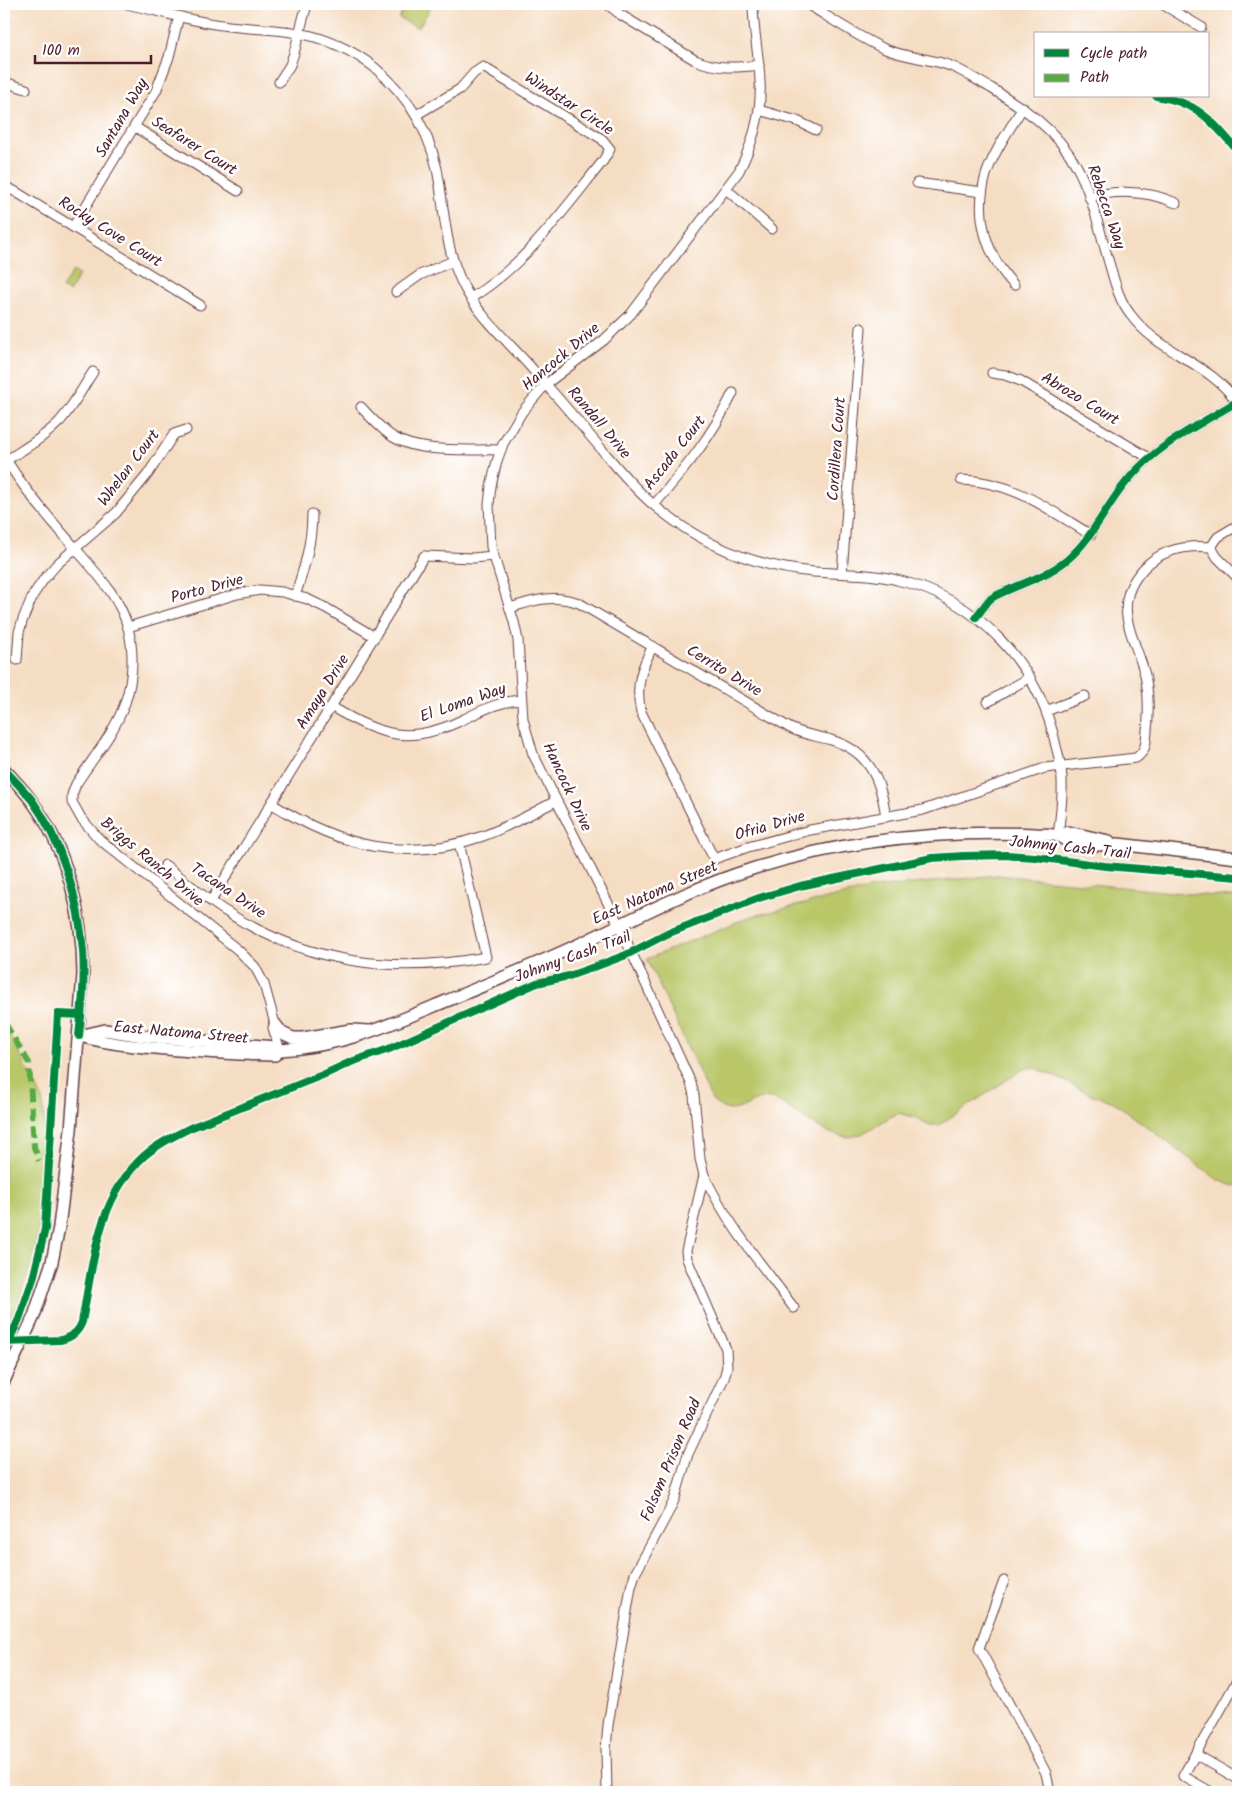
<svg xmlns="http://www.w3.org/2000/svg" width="1242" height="1796" font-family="Kalam,sans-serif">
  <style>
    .green { fill: #b9c769; stroke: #82734a }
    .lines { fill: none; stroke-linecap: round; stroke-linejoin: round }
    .minor-casing { stroke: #643c42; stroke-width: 11 }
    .major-casing { stroke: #643c42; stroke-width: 14 }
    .minor { stroke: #fff; stroke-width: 9 }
    .major { stroke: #fff; stroke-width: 11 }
    .quiet { stroke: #57aa44; stroke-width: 6; stroke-dasharray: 12 6; stroke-linecap: butt }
    .cycleway-casing { stroke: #fff; stroke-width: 11 }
    .cycleway { stroke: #00873e; stroke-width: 8 }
    .labels { text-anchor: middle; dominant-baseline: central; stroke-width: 5; stroke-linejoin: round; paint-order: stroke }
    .street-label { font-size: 16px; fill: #4a1f2b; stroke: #fff }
  </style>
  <rect width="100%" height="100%" fill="#fff"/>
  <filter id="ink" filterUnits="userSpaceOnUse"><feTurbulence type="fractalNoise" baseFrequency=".02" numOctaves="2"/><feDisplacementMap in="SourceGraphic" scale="10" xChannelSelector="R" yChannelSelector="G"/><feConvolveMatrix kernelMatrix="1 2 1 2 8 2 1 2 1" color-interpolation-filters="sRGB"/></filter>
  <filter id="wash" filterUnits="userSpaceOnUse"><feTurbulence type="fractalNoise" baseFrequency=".0096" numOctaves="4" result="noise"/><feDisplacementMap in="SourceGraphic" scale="20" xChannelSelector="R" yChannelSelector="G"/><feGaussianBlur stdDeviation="1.12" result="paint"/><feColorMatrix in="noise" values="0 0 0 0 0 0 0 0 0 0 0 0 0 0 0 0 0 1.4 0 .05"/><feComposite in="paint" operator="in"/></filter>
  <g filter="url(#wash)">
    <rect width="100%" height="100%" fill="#f5ddc3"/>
    <g class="green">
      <path d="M407 4H433L418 28 399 18Z"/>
      <path d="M73 271 79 275 69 292 62 288Z"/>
      <path d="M998 875 1213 896 1238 897V1185L1234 1186 1218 1180 1114 1102 1090 1094 1067 1082 1033 1067 1022 1070 939 1125H930L914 1117 898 1113C885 1119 874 1128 861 1134 840 1144 815 1125 798 1114 790 1109 780 1100 771 1099 749 1094 737 1125 712 1100L647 959 749 917 873 888Z"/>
      <path d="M4 1024 42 1098 45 1123 42 1203 39 1229 32 1262 19 1300 4 1329Z"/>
    </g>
  </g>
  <g filter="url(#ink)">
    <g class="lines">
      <g class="minor-casing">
        <g id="minor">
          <path d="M127 4C159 11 190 21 222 25 247 29 273 28 298 33 325 38 352 50 374 67 411 97 434 139 440 186 445 221 447 254 464 287 480 318 512 345 535 372 558 398 581 425 603 451 621 472 639 494 661 511 705 546 758 567 814 572 842 574 870 573 897 580 978 599 1039 665 1056 746 1059 757 1062 769 1062 781 1063 799 1060 818 1058 836"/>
          <path d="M607 4 621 15 695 60C717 69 736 68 759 65"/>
          <path d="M807 4C832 19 858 37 885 49 906 58 930 58 951 66 965 72 978 81 991 88 1025 109 1056 129 1076 165 1093 196 1100 233 1110 266 1115 283 1119 300 1130 314 1159 354 1208 361 1237 402"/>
          <path d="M1162 4 1201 27"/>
          <path d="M4 22 5 4"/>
          <path d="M4 82 26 89"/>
          <path d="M279 82 290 65 294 53 307 4"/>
          <path d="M759 110 797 121 816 130"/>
          <path d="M416 115 460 89 474 73 483 67 602 139 610 149 603 161C562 212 527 263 471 298"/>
          <path d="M135 127 238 191"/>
          <path d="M917 183 982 192"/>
          <path d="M4 186 16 192 200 305"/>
          <path d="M726 189 772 229"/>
          <path d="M1089 197C1119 189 1148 191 1176 203"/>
          <path d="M73 227 156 91 169 57 179 16"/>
          <path d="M1014 285C986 255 974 216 986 175 994 151 1010 129 1023 107"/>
          <path d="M396 292 420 275 453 261"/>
          <path d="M992 373 1005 375 1021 381 1149 458"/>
          <path d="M361 407C371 418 381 429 393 437 420 454 469 449 501 450"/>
          <path d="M4 456C25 492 54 523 81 555 99 576 121 600 128 628 134 652 133 679 125 703 115 732 93 758 76 784L72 795V802L81 818 99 839 238 950 255 967 264 984 275 1024 273 1028 280 1050"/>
          <path d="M4 462C23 449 44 438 60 421 73 406 82 389 93 372"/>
          <path d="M961 480C1013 481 1048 509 1091 535"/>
          <path d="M654 505C685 469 712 436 733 393"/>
          <path d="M1211 547 1218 537 1238 525"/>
          <path d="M842 573 861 328"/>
          <path d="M295 596C304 569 312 543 312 514"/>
          <path d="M510 608C534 600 554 594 579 603L790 728C804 735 817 736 831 740 870 751 881 781 886 817"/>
          <path d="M976 617 989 600 995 596C1019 584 1046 577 1067 560 1093 538 1105 507 1127 481 1156 445 1199 425 1238 401"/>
          <path d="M128 627 237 594 260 590 282 592 307 599 326 608 375 637"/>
          <path d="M653 646C641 668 635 687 641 712L714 859 748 847 810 830 923 810 1045 768 1136 758C1146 751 1146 743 1147 731 1149 712 1149 694 1145 675 1135 636 1109 605 1144 568 1162 549 1186 545 1211 547L1217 557 1238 578"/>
          <path d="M17 660 19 632 23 619 33 595 44 579 57 564 116 513 148 474 174 434 186 430"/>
          <path d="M988 702 1030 677"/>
          <path d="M332 707C381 736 410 746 464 719 483 710 500 701 521 700"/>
          <path d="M1046 711 1085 696"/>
          <path d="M272 804C340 846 404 864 483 836 508 827 532 813 556 801"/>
          <path d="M165 865C184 880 202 896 222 909 304 963 391 975 486 957L459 843"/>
          <path d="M211 901 424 556 473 558 493 556"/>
          <path d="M704 1175C727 1224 762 1265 794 1308"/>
          <path d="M1004 1581 979 1648 1046 1773 1050 1792"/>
          <path d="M1195 1754 1238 1779"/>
          <path d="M607 1792 606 1750 608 1725 631 1587 635 1574 668 1513 675 1498 688 1454 724 1378 727 1367 726 1349 687 1259 686 1251 704 1175 700 1159 694 1095 691 1083 619 925 533 754 523 719 518 640 514 622 491 547 489 504 491 486 497 461 503 444 522 412 546 384 604 340 631 314 739 171C753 143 762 113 760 81 759 55 753 30 753 4"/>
          <path d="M1211 1792 1183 1776 1238 1679"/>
        </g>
      </g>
      <g class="major-casing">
        <g id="major">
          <path d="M4 769C13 779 23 789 31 800 67 848 83 915 83 974L71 1130 59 1227 52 1262 34 1316 4 1381"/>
          <path d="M1058 836 1068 832 1109 841"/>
          <path d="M275 1024 282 1033 293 1038H303L351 1030 369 1031"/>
          <path d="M79 1036 105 1030 143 1036 275 1047 280 1050C343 1046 387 1026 444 1002 492 982 540 963 586 941 641 915 694 887 752 869 843 840 940 830 1036 834 1043 834 1051 834 1058 836 1062 837 1065 841 1070 842 1085 846 1102 845 1118 844L1238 858"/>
          <path d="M80 1036C116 1046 154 1048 191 1051 219 1053 247 1055 275 1055L280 1050"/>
        </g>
      </g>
      <use href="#minor" class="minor"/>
      <use href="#major" class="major"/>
      <path class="quiet" d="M4 1024 6 1025 29 1063 34 1147 39 1161"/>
      <g class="cycleway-casing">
        <g id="cycleway">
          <path d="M1156 96C1199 103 1211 120 1238 151"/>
          <path d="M976 617 989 600 995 596C1019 584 1046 577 1067 560 1093 538 1105 507 1127 481 1156 445 1199 425 1238 401"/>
          <path d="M4 769C13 779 23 789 32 800 62 842 79 900 83 951 85 979 82 1008 79 1036"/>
          <path d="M4 1342 61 1340C71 1337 78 1333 82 1322 93 1264 97 1199 144 1156 158 1144 174 1136 190 1128L325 1074 351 1062 389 1049 537 983 569 976 597 966 626 955 669 933 759 898 800 886 932 858 963 856 1007 855 1035 857 1105 866 1238 877"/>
          <path d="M4 1351 19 1319 33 1279 45 1229 58 1014 81 1015"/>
        </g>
      </g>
      <use href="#cycleway" class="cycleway"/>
    </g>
  </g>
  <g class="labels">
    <g class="street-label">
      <text transform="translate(569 104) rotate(33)">Windstar Circle</text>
      <text transform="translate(122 118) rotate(-60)">Santana Way</text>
      <text transform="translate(194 146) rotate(32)">Seafarer Court</text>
      <text transform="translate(1106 207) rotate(71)">Rebecca Way</text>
      <text transform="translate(110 232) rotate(32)">Rocky Cove Court</text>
      <text transform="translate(561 357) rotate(-40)">Hancock Drive</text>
      <text transform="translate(1080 399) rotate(31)">Abrozo Court</text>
      <text transform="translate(599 423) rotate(50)">Randall Drive</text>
      <text transform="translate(837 449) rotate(-86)">Cordillera Court</text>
      <text transform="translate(675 453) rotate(-52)">Ascada Court</text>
      <text transform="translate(129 468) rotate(-53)">Whelan Court</text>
      <text transform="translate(207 589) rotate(-15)">Porto Drive</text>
      <text transform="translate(724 671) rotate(31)">Cerrito Drive</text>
      <text transform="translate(323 692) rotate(-58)">Amaya Drive</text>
      <text transform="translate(463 703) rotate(-19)">El Loma Way</text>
      <text transform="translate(567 787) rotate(65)">Hancock Drive</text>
      <text transform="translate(770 826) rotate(-16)">Ofria Drive</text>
      <text transform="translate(1070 848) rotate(6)">Johnny Cash Trail</text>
      <text transform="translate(152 862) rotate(40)">Briggs Ranch Drive</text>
      <text transform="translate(228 891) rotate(34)">Tacana Drive</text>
      <text transform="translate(655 893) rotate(-24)">East Natoma Street</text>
      <text transform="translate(573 957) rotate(-20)">Johnny Cash Trail</text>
      <text transform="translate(181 1033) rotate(5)">East Natoma Street</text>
      <text transform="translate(671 1460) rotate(-67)">Folsom Prison Road</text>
    </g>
  </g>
  <rect width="1242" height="1796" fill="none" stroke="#fff" stroke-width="20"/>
  <rect x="1034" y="32" width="175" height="65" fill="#ffffff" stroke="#b7a5aa"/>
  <rect x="1044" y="49" width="25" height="8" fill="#00873e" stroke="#b7a5aa"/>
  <text x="1080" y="58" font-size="15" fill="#4a1f2b">Cycle path</text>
  <rect x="1044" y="74" width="25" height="8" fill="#57aa44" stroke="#b7a5aa"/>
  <text x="1080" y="82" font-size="15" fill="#4a1f2b">Path</text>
  <path d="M35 55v8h116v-8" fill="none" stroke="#4a1f2b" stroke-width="2.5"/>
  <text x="42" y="55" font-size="15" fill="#4a1f2b" stroke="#ffffff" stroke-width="4" paint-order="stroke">100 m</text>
</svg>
